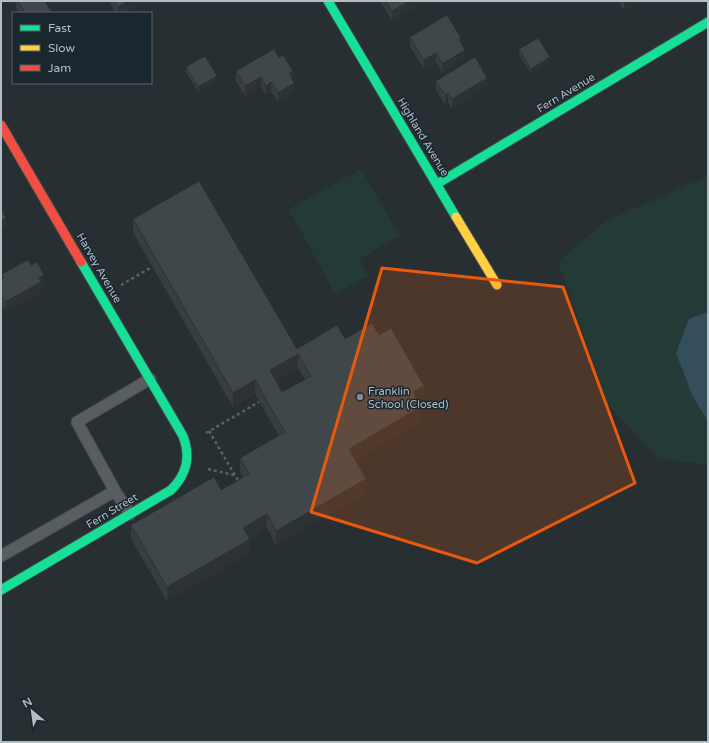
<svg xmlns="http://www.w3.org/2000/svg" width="709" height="743" font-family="'Varela Round',sans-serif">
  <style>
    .green { fill: #243a37 }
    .water { fill: #344e5c }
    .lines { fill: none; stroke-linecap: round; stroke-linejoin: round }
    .lane-casing { stroke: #454b4e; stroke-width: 13 }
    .fast-casing { stroke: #454b4e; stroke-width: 11 }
    .slow-casing { stroke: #454b4e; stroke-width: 11 }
    .jam-casing { stroke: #454b4e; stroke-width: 11 }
    .path { stroke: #5a6265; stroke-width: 2.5; stroke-dasharray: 3 3; stroke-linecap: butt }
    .lane { stroke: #575d61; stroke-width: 11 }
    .fast { stroke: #16e098; stroke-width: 9 }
    .slow { stroke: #ffcf43; stroke-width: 9 }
    .jam { stroke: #f24e42; stroke-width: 9 }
    .wall { fill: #373d40; fill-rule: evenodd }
    .shaded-wall { fill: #2d3234 }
    .building { fill: #40474b; stroke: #2d3234; fill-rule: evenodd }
    .marked { fill: #e8590c; fill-opacity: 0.2; stroke: #e8590c; stroke-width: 3; stroke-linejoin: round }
    .poi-dot { fill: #808b92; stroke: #1a272e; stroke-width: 1.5 }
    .labels { text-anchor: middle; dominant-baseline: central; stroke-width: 3; stroke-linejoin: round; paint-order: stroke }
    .street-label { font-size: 11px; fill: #b0bdc5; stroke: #1a272e }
    .poi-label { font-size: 11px; fill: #b0bdc5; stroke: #1a272e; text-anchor: start }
  </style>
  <rect width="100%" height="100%" fill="#272f33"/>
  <g class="green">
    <path d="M361 169 400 236 359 259 368 276 335 294 289 209Z"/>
    <path d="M708 176V465L658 459 607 404 558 261 606 221Z"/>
  </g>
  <path class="water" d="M708 312V421L693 397 676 353 689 319Z"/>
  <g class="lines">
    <g class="lane-casing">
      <g id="lane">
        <path d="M130 514 115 491 77 422 150 379"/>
        <path d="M1 556 115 491"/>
      </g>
    </g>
    <g class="fast-casing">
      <g id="fast">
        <path d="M328 1 456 217"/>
        <path d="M437 184 708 22"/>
        <path d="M1 590 171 490C187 474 191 457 183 436L81 262"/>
      </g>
    </g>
    <g class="slow-casing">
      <path id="slow" d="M456 217 497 285"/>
    </g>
    <g class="jam-casing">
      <path id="jam" d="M1 125 81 262"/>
    </g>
    <g class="path">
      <path d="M121 285 152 267"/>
      <path d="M209 431 239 482"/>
      <path d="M206 433 259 402"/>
      <path d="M208 469 234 475"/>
    </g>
    <use href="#lane" class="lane"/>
    <use href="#fast" class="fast"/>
    <use href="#slow" class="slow"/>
    <use href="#jam" class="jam"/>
  </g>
  <g class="wall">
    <path d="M16 1H45L52 13H19L16 8Z"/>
    <path d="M109 1H138V4L124 13H116Z"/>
    <path d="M380 1H417V6L392 21Z"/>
    <path d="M618 1H639L624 10Z"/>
    <path d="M410 37 461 43 465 59 442 73 436 62 424 69 410 47Z"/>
    <path d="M519 49 550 62 531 74 519 54Z"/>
    <path d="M186 67 217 81 198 92 186 72Z"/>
    <path d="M236 71 293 80 294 92 278 102 271 92 266 95 261 86 245 96 236 81Z"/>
    <path d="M436 81 487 87 452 109 448 103 445 105 436 90Z"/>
    <path d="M133 219 297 349 345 339 379 335 424 400 419 403 421 421 355 460 366 493 276 545 267 528 249 539 250 553 167 601 131 539V525L221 490 243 477 240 472V458L279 436 255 394 233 407 133 233ZM298 368 305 379 282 392 276 380Z"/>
    <path d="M31 265 44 285 41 286V292L5 311 1 304V280L2 279V274Z"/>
  </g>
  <g class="shaded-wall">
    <path d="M128 1H138V4L124 13H118V7Z"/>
    <path d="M409 1H417V6L392 21V11Z"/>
    <path d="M624 1H639L624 10Z"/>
    <path d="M465 50V59L442 73V64Z"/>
    <path d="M436 53V62L424 69V60Z"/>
    <path d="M550 57V62L531 74V69Z"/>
    <path d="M293 71V80L289 73Z"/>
    <path d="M217 76V81L198 92V87Z"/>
    <path d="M261 77V86L245 96V86Z"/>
    <path d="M487 78V87L452 109V99Z"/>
    <path d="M271 82V92L266 95V86Z"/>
    <path d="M294 83V92L278 102V93Z"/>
    <path d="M448 93V103L445 105V95Z"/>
    <path d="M6 218V228L1 231V221Z"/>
    <path d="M44 275V285L41 286V292L5 311V302L38 278Z"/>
    <path d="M298 354V368L270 384V370Z"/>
    <path d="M255 380V394L233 407V393Z"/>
    <path d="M424 386V400L413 406V392Z"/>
    <path d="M421 407V421L349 463V449Z"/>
    <path d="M366 479V493L276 545V531Z"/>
    <path d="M267 514V528L243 542V528Z"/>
    <path d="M250 539V553L167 601V587Z"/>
  </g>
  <g class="building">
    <path d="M18 1H45L52 13H25Z"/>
    <path d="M114 1H128L118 7Z"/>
    <path d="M386 1H409L392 11Z"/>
    <path d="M447 15 461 38 459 39 465 50 442 64 436 53 424 60 410 37Z"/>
    <path d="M538 38 550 57 531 69 519 49Z"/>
    <path d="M274 49 279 58 283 55 293 71 289 73 294 83 278 93 271 82 266 86 261 77 245 86 236 71Z"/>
    <path d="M205 56 217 76 198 87 186 67Z"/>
    <path d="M475 57 487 78 452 99 448 93 445 95 436 81Z"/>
    <path d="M199 181 297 349 337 325 345 339 372 323 379 335 391 328 424 386 413 392 421 407 349 449 366 479 276 531 267 514 243 528 250 539 167 587 131 525 214 477 221 490 249 474 240 458 285 432 255 380 233 393 133 219ZM298 354 311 376 282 392 270 370Z"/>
    <path d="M1 209 6 218 1 221Z"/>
    <path d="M28 260 31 265 37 262 44 275 38 278 41 282 5 302 1 295V280L4 278 2 274Z"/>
  </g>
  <path class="marked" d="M382 268 563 287 635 483 477 563 311 512Z"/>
  <circle class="poi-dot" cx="360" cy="397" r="4"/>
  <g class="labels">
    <g class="street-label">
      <text transform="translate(566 93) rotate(-31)">Fern Avenue</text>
      <text transform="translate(423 137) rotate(59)">Highland Avenue</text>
      <text transform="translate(99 268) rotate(60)">Harvey Avenue</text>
      <text transform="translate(112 511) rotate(-31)">Fern Street</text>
    </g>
    <g class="poi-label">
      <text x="368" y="391">Franklin<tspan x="368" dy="13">School (Closed)</tspan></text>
    </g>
  </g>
  <rect width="709" height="743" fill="none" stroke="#b0bdc5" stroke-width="4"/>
  <rect x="12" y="12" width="140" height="72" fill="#1a272e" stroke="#56636a"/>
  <rect x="20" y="25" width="20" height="6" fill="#16e098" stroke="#56636a"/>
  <text x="48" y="32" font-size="12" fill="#b0bdc5">Fast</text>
  <rect x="20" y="45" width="20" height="6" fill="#ffcf43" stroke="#56636a"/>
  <text x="48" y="52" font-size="12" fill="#b0bdc5">Slow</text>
  <rect x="20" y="65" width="20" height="6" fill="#f24e42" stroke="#56636a"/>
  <text x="48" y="72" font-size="12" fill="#b0bdc5">Jam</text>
  <g transform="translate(32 711) rotate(331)" stroke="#1a272e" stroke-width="3" paint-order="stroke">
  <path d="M0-3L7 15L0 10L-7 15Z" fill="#b0bdc5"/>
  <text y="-6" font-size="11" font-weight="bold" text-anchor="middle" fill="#b0bdc5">N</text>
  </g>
</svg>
